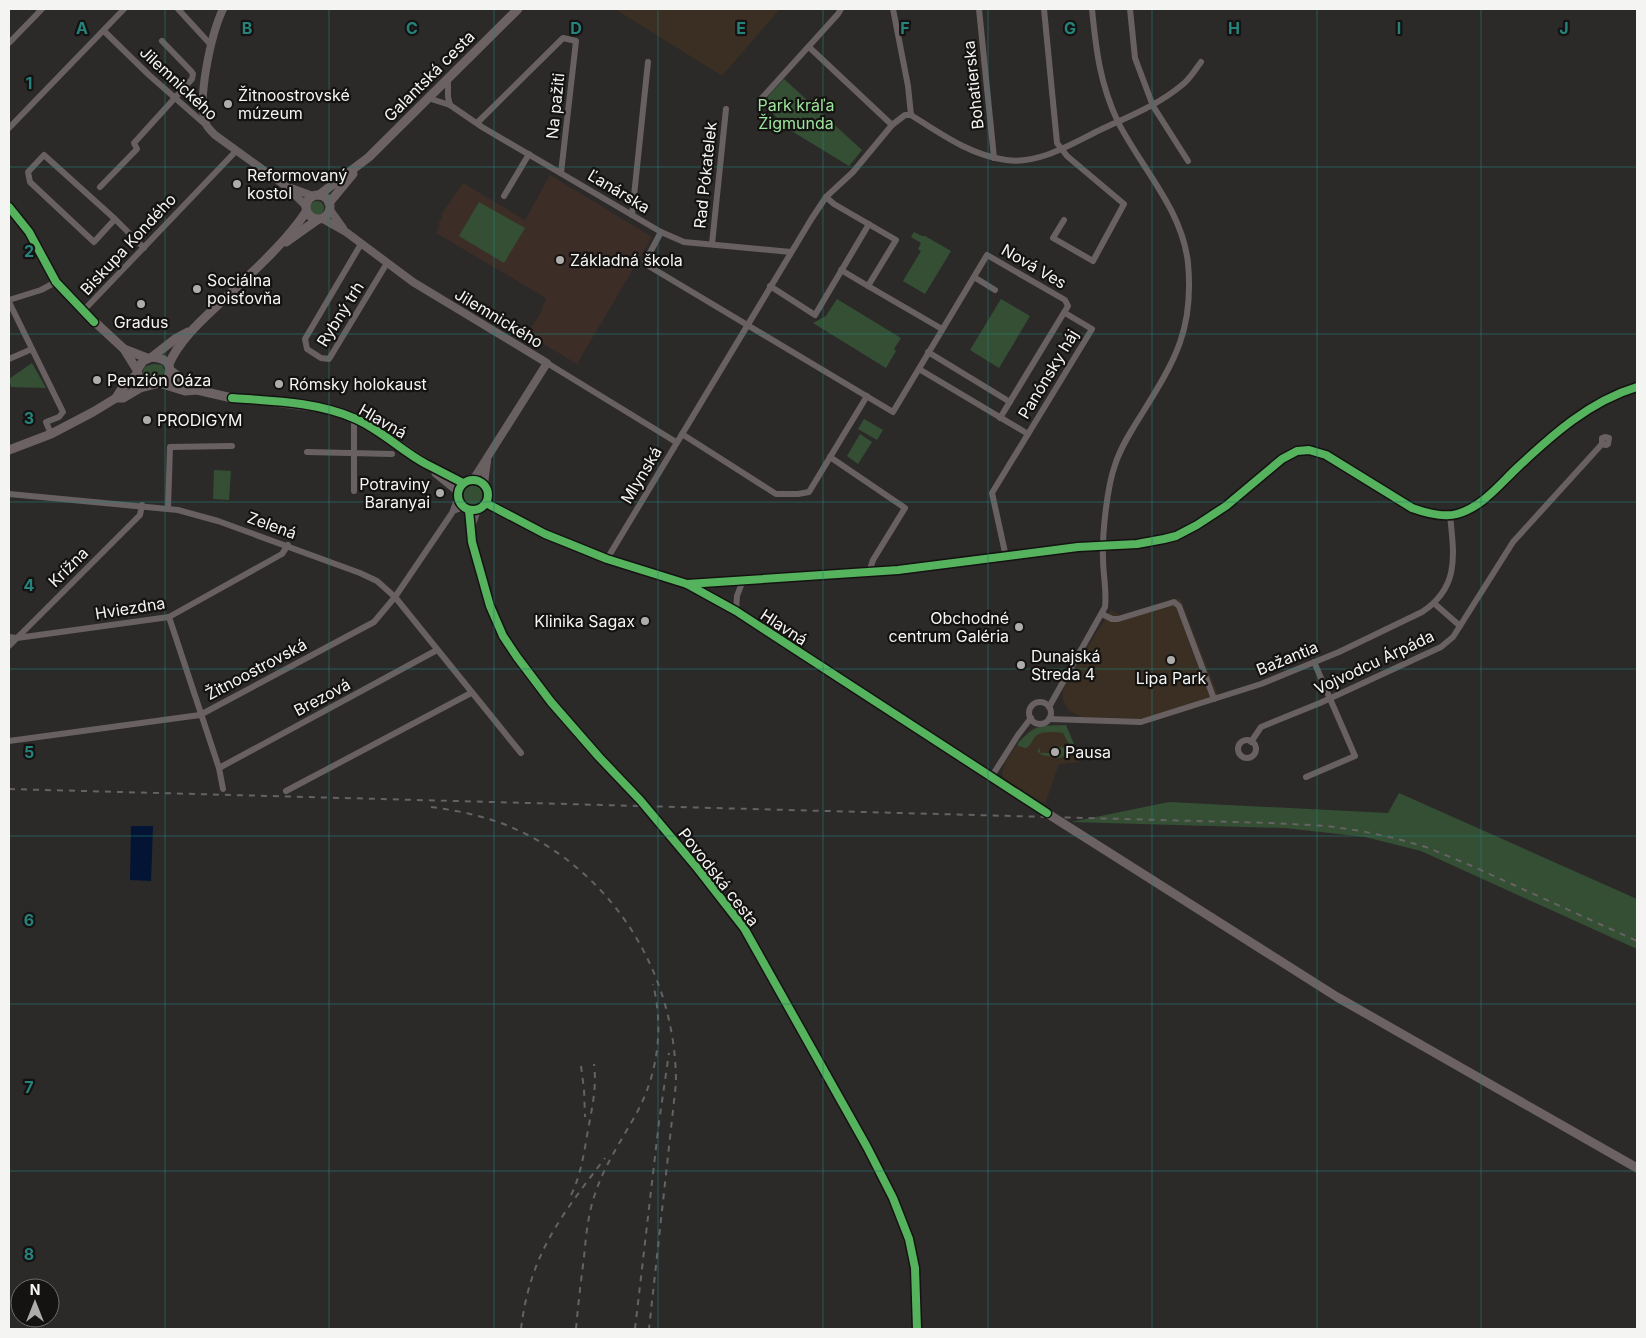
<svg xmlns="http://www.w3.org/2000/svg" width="1646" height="1338" font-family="Inter,sans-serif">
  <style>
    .commercial { fill: #3a2f22 }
    .education { fill: #3d2d27 }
    .green { fill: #354f34 }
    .water { fill: #041434 }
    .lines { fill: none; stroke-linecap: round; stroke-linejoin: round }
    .minor { stroke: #696062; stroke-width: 6 }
    .tertiary { stroke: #696062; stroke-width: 8 }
    .secondary { stroke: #6c6264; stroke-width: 9 }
    .rail { stroke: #666163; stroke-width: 2; stroke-dasharray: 6 6; stroke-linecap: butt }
    .cycleway-casing { stroke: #141312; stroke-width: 11 }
    .cycleway { stroke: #56b35d; stroke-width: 8 }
    .grid { fill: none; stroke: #26837b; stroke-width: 1; stroke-opacity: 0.55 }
    .poi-dot { fill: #aeadac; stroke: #141312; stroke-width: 2 }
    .labels { text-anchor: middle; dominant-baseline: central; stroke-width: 4.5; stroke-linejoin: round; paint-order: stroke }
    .street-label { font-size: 16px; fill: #f4f4f2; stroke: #141312 }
    .poi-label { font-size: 16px; fill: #f4f4f2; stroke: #141312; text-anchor: start }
    .park-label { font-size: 16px; fill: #9de69b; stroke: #141312 }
    .grid-label { font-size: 16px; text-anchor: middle; font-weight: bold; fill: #26837b; stroke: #141312; stroke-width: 4.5; stroke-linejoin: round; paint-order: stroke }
  </style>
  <rect width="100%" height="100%" fill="#2b2a29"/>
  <g class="commercial">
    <path d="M615 9H780L722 76Z"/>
    <path d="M1180 598 1220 700 1155 721 1081 717 1069 711 1063 700V686L1111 610 1120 615Z"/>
    <path d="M1066 725 1080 762 1059 764 1045 804 1004 779 1002 773 1005 762 1017 744 1030 730 1037 727Z"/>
  </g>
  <path class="education" d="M550 175 652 237 577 364 527 334 540 314 546 298 436 233 440 225 438 224 443 217 441 215 463 183 525 220Z"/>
  <g class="green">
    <path d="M784 79 862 150 849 166 785 127 763 102Z"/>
    <circle cx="317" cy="208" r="7"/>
    <path d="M479 202 525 228 504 263 459 236Z"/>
    <path d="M914 232 922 236H925L951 251 925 294 903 281 921 251 918 249 921 243 911 237Z"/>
    <path d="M837 299 901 338 894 349 896 351 886 368 813 323 826 316Z"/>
    <path d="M1001 299 1030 316 999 368 970 350Z"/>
    <path d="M32 363 46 388 11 387 9 379Z"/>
    <path d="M154 364 162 365 165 372 162 376 148 378 143 374C142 367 147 365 154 364Z"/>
    <path d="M864 419 883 430 877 440 858 429Z"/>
    <path d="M860 434 872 442 858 464 847 456Z"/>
    <path d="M214 470 231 471 229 500 213 499Z"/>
    <circle cx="474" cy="496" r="11"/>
    <path d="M1066 725 1079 756 1072 750 1063 733C1056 732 1044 731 1037 735 1032 739 1032 745 1026 748L1018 746V743C1037 723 1041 726 1066 725Z"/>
    <path d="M1058 747H1062L1065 749V755L1060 758 1042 755 1037 751 1040 748V753H1051L1052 756H1059Z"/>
    <path d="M1399 793 1637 899V949L1421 851 1365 837 1285 828 1071 822 1169 802 1388 813Z"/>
  </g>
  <path class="water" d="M131 826H153L151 881 130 880Z"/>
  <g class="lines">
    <g class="minor">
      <path d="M178 9 211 45"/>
      <path d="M893 9 908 86 911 115"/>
      <path d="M979 9 994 158"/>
      <path d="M1044 9 1057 143 1067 156 1124 204 1093 261 1053 238 1064 220"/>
      <path d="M1130 9 1135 58 1153 106 1188 161"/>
      <path d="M104 31 149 75 207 126"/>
      <path d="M9 43 42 9"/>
      <path d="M809 47 892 125"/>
      <path d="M448 78V97L450 105"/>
      <path d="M428 98 450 105 482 127 661 232 684 242 791 252"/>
      <path d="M761 99 838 14 841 9"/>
      <path d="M911 115C941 134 970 155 1006 160 1039 165 1073 143 1102 129 1130 116 1158 105 1182 85 1189 80 1195 70 1201 62"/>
      <path d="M477 123 563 38 576 41 561 173"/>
      <path d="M9 128 124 9"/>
      <path d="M100 187 137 149 134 143 192 79 193 74 191 71 162 41"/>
      <path d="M504 196 529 154"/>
      <path d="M826 197 834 204 896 240 868 286 942 329"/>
      <path d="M632 215 648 62"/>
      <path d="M115 219 94 242 30 182 28 172 44 155 115 219 144 248"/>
      <path d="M661 232 645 262 647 265 893 412 987 255 1065 300 1068 306 1000 418"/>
      <path d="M361 244 305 339 307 349 321 358 329 359 387 263"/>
      <path d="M712 244 726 109"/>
      <path d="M841 270 868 286"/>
      <path d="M974 277 995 290"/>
      <path d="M770 286 815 315 869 224"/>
      <path d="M9 300 41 290 56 282"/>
      <path d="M9 302 63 412 59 417 46 422 51 434"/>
      <path d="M83 311 236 151"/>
      <path d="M928 352 1010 402"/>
      <path d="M9 359 32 349"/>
      <path d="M547 363 676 442"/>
      <path d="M919 369 1028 434"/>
      <path d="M682 434 776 494H798L809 492 812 487 867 396"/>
      <path d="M307 452 392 454"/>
      <path d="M830 457 905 508 873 560 869 572"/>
      <path d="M354 491V418"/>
      <path d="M9 494 178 510 218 521 360 573 377 581 395 597 521 753"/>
      <path d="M168 508 170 447 232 446"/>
      <path d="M453 511 464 507"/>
      <path d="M1006 557 992 493 1092 329 1065 313"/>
      <path d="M607 559 812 218 826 197 853 172 892 125 905 115H911"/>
      <path d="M1435 604 1460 626"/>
      <path d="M736 611 737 596 743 580"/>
      <path d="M1102 614 1112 619H1118L1174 602 1179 606 1214 699"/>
      <path d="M169 617 219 768 223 789"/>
      <path d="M9 637 17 638 169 617 282 554 288 545"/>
      <path d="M9 646 140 515 142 505"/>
      <circle cx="1040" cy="713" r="11"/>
      <path d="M1049 707 1105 607C1107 591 1103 575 1103 558 1102 535 1107 487 1115 465 1121 446 1133 428 1143 412 1176 359 1194 328 1188 263 1182 209 1142 169 1118 122 1100 84 1096 50 1092 9"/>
      <path d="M1049 719 1141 722 1261 684 1339 652 1422 612C1460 587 1454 555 1450 515"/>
      <circle cx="1247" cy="749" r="9"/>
      <path d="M9 741 200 715 374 622 395 597 452 513 458 497"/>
      <path d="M1251 742 1261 727 1320 703 1441 647 1453 637 1513 542 1602 444V438L1605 437 1609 438 1608 444 1606 445 1602 444"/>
      <path d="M219 768 437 650"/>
      <path d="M992 776 1018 735 1031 718"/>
      <path d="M1306 777 1355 756 1314 662"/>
      <path d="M286 791 471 693"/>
    </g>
    <g class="tertiary">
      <path d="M223 9C212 32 195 103 207 126 209 129 212 132 215 135L287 187 305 205"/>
      <path d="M291 188 313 196"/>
      <path d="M330 210 343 228"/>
      <path d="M323 219 346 232 413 282 547 363 473 480"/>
      <path d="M484 484 487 461"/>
      <path d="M469 510 472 542 490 606 503 636 517 657 551 702 599 757 640 800 698 869 744 928 867 1147 893 1198 909 1239 915 1268 917 1329"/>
      <path d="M472 524 477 510"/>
      <path d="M687 584 898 570 1078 547 1137 544 1164 539 1176 536 1197 525 1226 506 1282 459 1297 451 1309 450 1326 455 1412 508C1426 513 1443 518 1457 514 1482 507 1499 485 1517 468 1552 435 1590 401 1637 387"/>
    </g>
    <g class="secondary">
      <circle cx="318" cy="207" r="12"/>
      <path d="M319 195 369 157 518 9"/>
      <path d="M329 203 353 174"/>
      <path d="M9 207 29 232 56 282 83 311 124 349 137 370 139 378 150 384"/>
      <path d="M286 242 317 220"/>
      <path d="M124 349 147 358"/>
      <path d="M152 357C161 358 169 360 170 370L197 390"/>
      <path d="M169 364C180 339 201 321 221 302 250 274 283 246 306 212"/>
      <path d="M137 370 143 361 152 357 175 339 188 332"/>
      <path d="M159 383 185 391 197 390 232 398 266 401 322 408 354 418 369 425 427 464 463 483"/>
      <path d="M116 398H123L140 388 164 382 168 378 170 370"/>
      <path d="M9 450 51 434 93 412 116 398 121 390 137 374"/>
      <path d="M436 473 458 491"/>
      <circle cx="473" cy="495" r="15"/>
      <path d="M486 503 545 534 570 544 607 559 687 584 736 611 1034 805 1337 997 1637 1168"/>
    </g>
    <g class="rail">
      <path d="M9 789 1272 823 1327 826 1361 831 1394 838 1426 847 1472 866 1637 941"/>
      <path d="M431 807C455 810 478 815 501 823 608 864 676 969 676 1083L649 1329"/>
      <path d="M581 1066 584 1089 585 1117"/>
      <path d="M571 1195C581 1175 584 1153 588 1130 592 1108 597 1087 594 1064"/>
      <path d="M521 1329C530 1254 561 1216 605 1158"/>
      <path d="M576 1329C578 1305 581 1281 584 1257 586 1236 588 1214 595 1194 604 1166 621 1141 635 1116 658 1075 664 1029 653 984"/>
      <path d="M635 1329 659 1122 669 1053"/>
    </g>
    <g class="cycleway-casing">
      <g id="cycleway">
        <path d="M9 207 29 232 56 282 94 322"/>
        <path d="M232 398C273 401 318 402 356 419 381 430 402 451 426 464 438 470 451 477 463 483"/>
        <circle cx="473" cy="495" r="15"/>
        <path d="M486 503 545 534 570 544 607 559 687 584 736 611 1047 813"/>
        <path d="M469 510 472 542 490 606 503 636 517 657 551 702 599 757 640 800 698 869 744 928 867 1147 893 1198 909 1239 915 1268 917 1329"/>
        <path d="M687 584 898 570 1078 547 1137 544 1164 539 1176 536 1197 525 1226 506 1282 459 1297 451 1309 450 1326 455 1412 508C1426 513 1443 518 1457 514 1482 507 1499 485 1517 468 1552 435 1590 401 1637 387"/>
      </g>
    </g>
    <use href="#cycleway" class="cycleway"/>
  </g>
  <path class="grid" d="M165 9V1329M329 9V1329M494 9V1329M658 9V1329M823 9V1329M988 9V1329M1152 9V1329M1317 9V1329M1481 9V1329M9 167H1637M9 334H1637M9 502H1637M9 669H1637M9 836H1637M9 1004H1637M9 1171H1637"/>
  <g class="poi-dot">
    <circle cx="228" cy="104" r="5"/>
    <circle cx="237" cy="184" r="5"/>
    <circle cx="560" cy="260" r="5"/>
    <circle cx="197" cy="289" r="5"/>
    <circle cx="141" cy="304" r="5"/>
    <circle cx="97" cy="380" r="5"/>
    <circle cx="279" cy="384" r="5"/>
    <circle cx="147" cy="420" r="5"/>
    <circle cx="440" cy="493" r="5"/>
    <circle cx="645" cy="621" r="5"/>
    <circle cx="1019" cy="627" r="5"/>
    <circle cx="1171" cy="660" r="5"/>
    <circle cx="1021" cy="665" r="5"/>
    <circle cx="1055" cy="752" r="5"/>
  </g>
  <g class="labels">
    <g class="street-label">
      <text transform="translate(429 76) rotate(-45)">Galantská cesta</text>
      <text transform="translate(179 83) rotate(43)">Jilemnického</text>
      <text transform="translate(973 85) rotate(-96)">Bohatierska</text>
      <text transform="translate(555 106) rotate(-84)">Na pažiti</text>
      <text transform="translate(705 175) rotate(-84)">Rad Pókatelek</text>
      <text transform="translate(619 191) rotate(31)">Ľanárska</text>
      <text transform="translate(128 244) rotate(-47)">Biskupa Kondého</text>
      <text transform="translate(1034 266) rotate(30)">Nová Ves</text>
      <text transform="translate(340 314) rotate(-58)">Rybný trh</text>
      <text transform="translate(499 318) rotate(31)">Jilemnického</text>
      <text transform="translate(1048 374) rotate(-59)">Panónsky háj</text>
      <text transform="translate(383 421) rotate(30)">Hlavná</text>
      <text transform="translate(641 475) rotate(-59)">Mlynská</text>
      <text transform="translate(272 525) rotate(20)">Zelená</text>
      <text transform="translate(68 567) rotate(-45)">Krížna</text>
      <text transform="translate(130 608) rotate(-9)">Hviezdna</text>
      <text transform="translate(784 627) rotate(33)">Hlavná</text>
      <text transform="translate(1287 658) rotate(-22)">Bažantia</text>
      <text transform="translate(1374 662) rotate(-25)">Vojvodcu Árpáda</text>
      <text transform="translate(256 669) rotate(-28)">Žitnoostrovská</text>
      <text transform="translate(322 697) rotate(-28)">Brezová</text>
      <text transform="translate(719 877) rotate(52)">Povodská cesta</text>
    </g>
    <g class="poi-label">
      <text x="238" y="95">Žitnoostrovské<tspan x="238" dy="18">múzeum</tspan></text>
      <text x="247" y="175">Reformovaný<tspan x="247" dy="18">kostol</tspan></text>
      <text x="570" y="260">Základná škola</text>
      <text x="207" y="280">Sociálna<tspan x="207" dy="18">poisťovňa</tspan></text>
      <text x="141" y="322" text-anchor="middle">Gradus</text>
      <text x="107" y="380">Penzión Oáza</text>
      <text x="289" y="384">Rómsky holokaust</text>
      <text x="157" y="420">PRODIGYM</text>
      <text x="430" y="484" text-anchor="end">Potraviny<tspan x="430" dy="18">Baranyai</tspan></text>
      <text x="1009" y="618" text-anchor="end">Obchodné<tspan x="1009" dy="18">centrum Galéria</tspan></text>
      <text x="635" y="621" text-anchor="end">Klinika Sagax</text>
      <text x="1031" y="656">Dunajská<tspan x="1031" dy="18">Streda 4</tspan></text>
      <text x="1171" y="678" text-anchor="middle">Lipa Park</text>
      <text x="1065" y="752">Pausa</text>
    </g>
    <g class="park-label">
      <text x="796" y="105">Park kráľa<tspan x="796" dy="18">Žigmunda</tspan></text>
    </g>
  </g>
  <g class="grid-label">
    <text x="82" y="34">A</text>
    <text x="247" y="34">B</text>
    <text x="412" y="34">C</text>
    <text x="576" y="34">D</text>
    <text x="741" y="34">E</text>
    <text x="905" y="34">F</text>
    <text x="1070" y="34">G</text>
    <text x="1234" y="34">H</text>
    <text x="1399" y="34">I</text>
    <text x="1564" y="34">J</text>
    <text x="29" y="89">1</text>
    <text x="29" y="257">2</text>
    <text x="29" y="424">3</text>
    <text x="29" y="591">4</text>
    <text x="29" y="758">5</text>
    <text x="29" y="926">6</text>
    <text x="29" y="1093">7</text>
    <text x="29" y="1260">8</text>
  </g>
  <rect width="1646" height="1338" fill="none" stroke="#f4f4f2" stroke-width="20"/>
  <g transform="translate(35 1303)"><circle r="24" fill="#141312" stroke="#6e6d6c"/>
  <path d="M0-4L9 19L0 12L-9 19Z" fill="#aeadac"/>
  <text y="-8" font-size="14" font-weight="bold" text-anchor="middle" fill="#f4f4f2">N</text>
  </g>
</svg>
